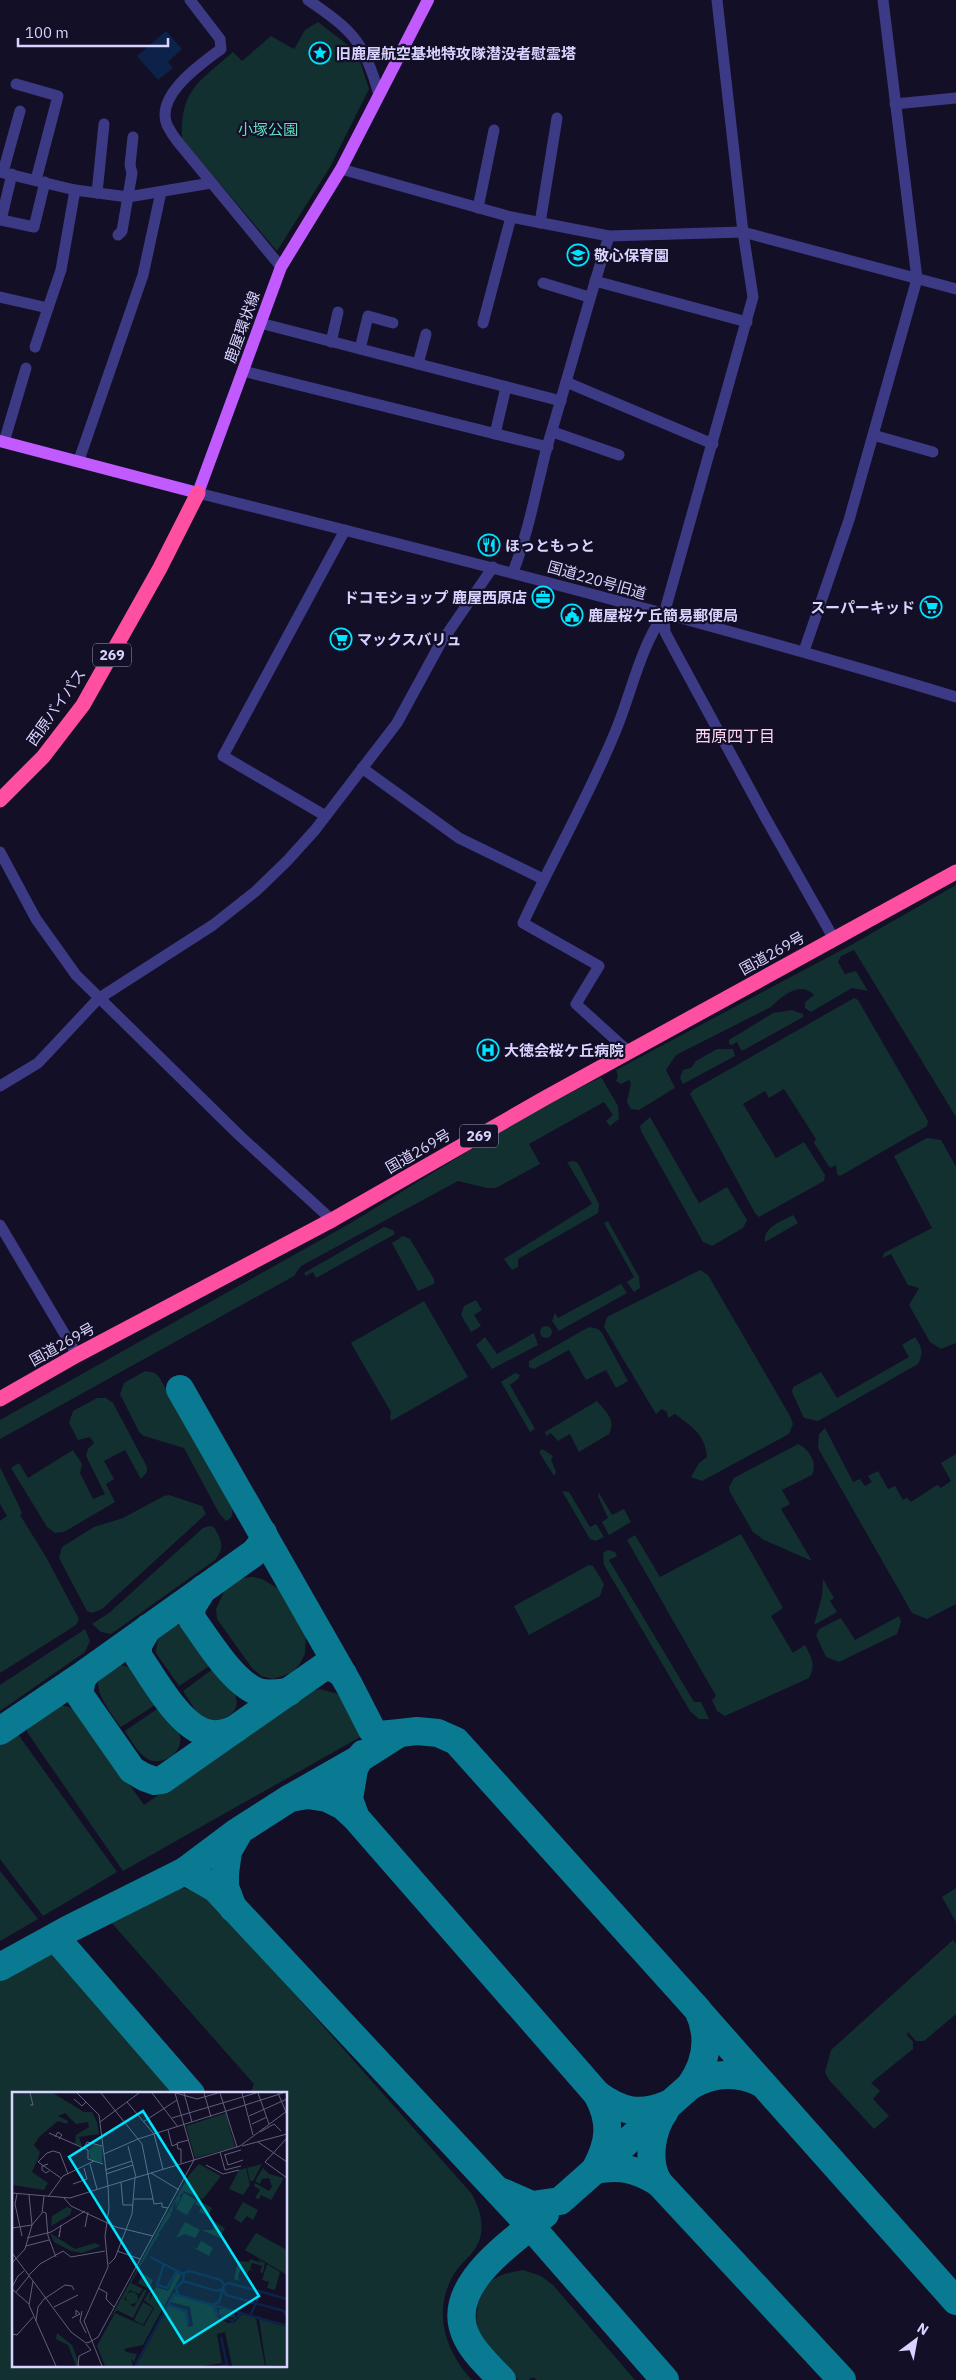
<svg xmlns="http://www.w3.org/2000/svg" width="956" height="2380" font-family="'IBM Plex Sans','Noto Sans JP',sans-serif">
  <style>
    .green { fill: #12302f }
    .water { fill: #0c2248 }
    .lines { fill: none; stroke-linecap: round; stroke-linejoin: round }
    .taxiway { stroke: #0a7a92; stroke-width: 28 }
    .minor { stroke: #3d3a85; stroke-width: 11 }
    .major { stroke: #c25bff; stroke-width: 12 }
    .highway { stroke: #ff4fa3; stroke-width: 15 }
    .labels { text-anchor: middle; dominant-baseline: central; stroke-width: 4.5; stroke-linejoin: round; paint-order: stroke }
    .shield { fill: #130f26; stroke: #9e99be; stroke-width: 1 }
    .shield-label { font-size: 14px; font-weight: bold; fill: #d9d4ff }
    .poi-label { font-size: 15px; font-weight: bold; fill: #d9d4ff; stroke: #130f26; text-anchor: start }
    .park-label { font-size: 15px; fill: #5fe0c0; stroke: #130f26 }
    .street-label { font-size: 15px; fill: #d9d4ff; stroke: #130f26 }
    .neighbourhood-label { font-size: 16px; fill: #ffd6f0; stroke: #130f26 }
    .inset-river { fill: none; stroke: #0c2248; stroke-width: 2.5 }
    .inset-road { fill: none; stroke: #625e7d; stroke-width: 1 }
    .view { fill: #00e5ff; fill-opacity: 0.15; stroke: #00e5ff; stroke-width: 2.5 }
    .inset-edge { fill: none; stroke: #d9d4ff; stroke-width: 2.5 }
  </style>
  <rect width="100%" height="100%" fill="#130f26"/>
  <g class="green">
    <path d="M318 22 357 52 369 89 330 167 277 251 182 139C180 89 199 82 233 52L242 61 271 36 294 49 305 30Z"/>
    <path d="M956 885V1117L854 950 841 956 838 962 845 974 856 971 868 991 852 988 811 1012 805 1008V1002L814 995C800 980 782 996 771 1007L676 1055 666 1070 675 1088 639 1110 631 1109 627 1102 631 1083 629 1080 621 1084 616 1081 618 1077 616 1070 851 945Z"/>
    <path d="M854 998 858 1000 928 1121 927 1126 840 1176 837 1174 836 1165 830 1168 814 1143 816 1139 784 1089 769 1098 765 1091 743 1104 776 1158 804 1142 825 1175 824 1181 759 1217 755 1213 690 1094 693 1090Z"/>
    <path d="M792 1010 803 1014V1017L744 1050H741L737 1042 732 1045 729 1044V1040L773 1013Z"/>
    <path d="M717 1049H733L735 1056 683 1084 680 1078 683 1070 691 1068 696 1061Z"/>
    <path d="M601 1077 618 1106 619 1119 610 1126 606 1121 613 1115 604 1102 529 1144 540 1164 496 1188H487L458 1181 301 1266 294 1276 0 1439V1420L349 1224 524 1117Z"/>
    <path d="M650 1117 699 1203 727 1187 747 1220 743 1228 712 1246 703 1242 641 1131 640 1126Z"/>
    <path d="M927 1138 941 1140 956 1167V1343L941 1349 930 1342 909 1305 919 1288 908 1285 891 1254 882 1258 884 1253 932 1228 894 1156Z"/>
    <path d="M574 1161 578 1163 599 1204 598 1213 518 1259V1267L512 1270 504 1259 592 1204 567 1162Z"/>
    <path d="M793 1215 798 1223 765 1242C763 1227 782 1221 793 1215Z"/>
    <path d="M608 1221 639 1277 640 1288 634 1292 627 1282 634 1277 604 1223Z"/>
    <path d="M384 1227 393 1230 395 1234 316 1278 313 1272 306 1276 304 1273Z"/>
    <path d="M403 1236 410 1239 434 1279V1284L418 1291 392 1243Z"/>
    <path d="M700 1270 708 1275 790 1416 793 1424 789 1434 702 1481 691 1477 699 1463 707 1457C705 1434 692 1427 675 1414L668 1418 667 1412 662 1409 656 1414 604 1327 607 1317Z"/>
    <path d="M621 1284 627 1293 559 1331 552 1321 555 1313 558 1318Z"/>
    <path d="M476 1300 482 1310 474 1315 481 1326 471 1332 461 1315 464 1306Z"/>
    <path d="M424 1301 468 1377 391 1421 390 1417 391 1412 351 1343Z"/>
    <circle cx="546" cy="1332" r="6"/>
    <path d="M589 1327 598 1329 602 1333 628 1381 616 1388 606 1370 586 1380 569 1350 534 1369 529 1367V1361Z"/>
    <path d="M534 1333 538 1345 492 1369 476 1345 485 1337 497 1354Z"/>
    <path d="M915 1337C922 1347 924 1353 918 1364L818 1421 804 1418 792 1392 793 1387 821 1372 837 1398 909 1357 902 1345Z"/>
    <path d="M145 1371 155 1373 159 1377 232 1506C233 1513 233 1518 226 1521L219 1513 184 1448 144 1436 139 1432 120 1394 124 1383Z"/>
    <path d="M515 1373 520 1375 518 1379 510 1385 535 1429 530 1432 501 1382Z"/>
    <path d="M97 1398H106L113 1403 147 1467V1472L141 1479 125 1450 104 1461 114 1479 106 1484 115 1502 64 1532 55 1533 47 1527 11 1468 19 1463 28 1478 73 1450 82 1464 80 1473 93 1499 105 1494 86 1456 88 1449 94 1443 90 1437 78 1440 69 1423 73 1411Z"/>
    <path d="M597 1401C605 1411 617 1420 609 1434L579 1452 570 1434 558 1441 551 1433 546 1436 545 1432Z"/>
    <path d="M825 1428 853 1482 860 1479 865 1486 872 1482 868 1476 878 1471 888 1489 895 1486 903 1500 907 1498 911 1502 937 1485 941 1488 951 1481 941 1463 956 1454V1604L927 1619 912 1613 818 1448 819 1434Z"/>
    <path d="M798 1444C809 1449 818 1463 812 1475L782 1490 790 1504 781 1509 812 1561 764 1540 753 1532 730 1492 729 1487 734 1478Z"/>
    <path d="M542 1449 553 1456 551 1460 556 1472 554 1476 539 1452Z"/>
    <path d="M0 1467 20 1508 22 1514 20 1515 46 1557 79 1619 76 1625 0 1673V1521L7 1516 0 1504Z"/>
    <path d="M562 1491 569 1492 590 1527 596 1524 604 1537 596 1541 590 1539Z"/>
    <path d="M599 1493 612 1515 624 1509 631 1522 609 1535 602 1522 608 1518 598 1496Z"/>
    <path d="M169 1495 202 1506 206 1514 102 1609 92 1613 87 1611 59 1558 62 1547 94 1527 123 1518 164 1496Z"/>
    <path d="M209 1526 214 1527C222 1541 225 1548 215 1560L111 1634 101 1632 92 1624 109 1613 203 1528Z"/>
    <path d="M741 1534 783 1608 771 1616 793 1653 805 1645C812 1658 816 1665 809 1678L725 1716 717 1711 712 1700 716 1696 627 1540 635 1535 660 1577Z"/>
    <path d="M608 1550 615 1552 617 1556 609 1560 694 1702H701L709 1719H699L690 1711 604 1565 603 1553Z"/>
    <path d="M589 1565 593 1566 604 1584 600 1596 529 1635 514 1606Z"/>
    <path d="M253 1577 262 1579 284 1592 306 1633 305 1654 299 1665 291 1673 273 1679 261 1676 252 1668 217 1619 216 1609 227 1585 242 1578Z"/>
    <path d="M823 1579 834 1598 830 1601 837 1612 814 1625 822 1596Z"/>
    <path d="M899 1616 901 1622 897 1634 839 1662 826 1657 816 1635 819 1629 841 1618 855 1640Z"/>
    <path d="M176 1625 190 1627 214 1663 179 1686 156 1653C156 1639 162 1628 176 1625Z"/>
    <path d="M85 1629 90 1641 85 1652 0 1711V1685Z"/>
    <path d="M121 1665C138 1667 147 1688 156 1701L155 1705 121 1727C108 1708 77 1673 121 1665Z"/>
    <path d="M217 1666C232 1688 255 1711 213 1722L200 1717 183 1691Z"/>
    <path d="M320 1689 338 1694 362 1736 123 1871 27 1732C27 1721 48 1707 59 1706 66 1705 72 1708 78 1712L144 1805 303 1693Z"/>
    <path d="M160 1707C166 1715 178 1726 180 1736 184 1753 160 1768 146 1758 137 1752 131 1740 125 1731Z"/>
    <path d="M17 1733 117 1872 43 1916 0 1859V1745Z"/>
    <path d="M0 1871 38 1919 0 1941Z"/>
    <path d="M172 1886 197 1891 214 1903 471 2193C482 2211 488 2235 471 2254 465 2261 459 2266 454 2274 432 2311 445 2351 472 2380H0V1981L56 1950 184 2094H14V2366H286V2094H250L254 2084 110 1921V1918Z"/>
    <path d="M956 1888V1922L942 1897Z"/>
    <path d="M953 1940 956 1944V2014L924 2041H916L908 2032 907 2035 913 2042V2049L871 2083 880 2091 873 2099 889 2116 874 2129 829 2080 825 2072 831 2050Z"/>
    <path d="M523 2270 541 2276 553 2285 635 2380H537L533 2377 528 2380H518C507 2367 492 2354 482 2339 471 2321 477 2292 494 2279 503 2273 513 2272 523 2270Z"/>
  </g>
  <path class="water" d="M166 31 182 49 168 62 173 68 158 80 137 56Z"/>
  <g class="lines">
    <g class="taxiway">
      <path d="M180 1389 349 1685 372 1730 379 1735 400 1733"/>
      <path d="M263 1533V1542L254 1553 87 1672 82 1679 79 1694 132 1770 144 1777 155 1781 162 1780 325 1666 332 1667 343 1674"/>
      <path d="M203 1589 191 1608 192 1619C208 1641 233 1683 258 1692 268 1695 279 1693 289 1692"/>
      <path d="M148 1628 138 1645V1656C154 1679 182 1732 212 1734 220 1735 228 1732 235 1729"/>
      <path d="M0 1731 87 1672"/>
      <path d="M294 1796 359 1759 363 1754"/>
      <path d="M356 1818 349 1799 354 1769 359 1759 400 1733 417 1731 438 1733 456 1741 698 2010C711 2037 707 2062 690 2086L560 2201 532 2205 502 2192"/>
      <path d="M185 1871 237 1832"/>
      <path d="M233 1908 225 1887V1873L228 1851 240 1830 290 1798 308 1795 327 1798 343 1806 356 1818 597 2094C622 2112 640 2116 668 2104"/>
      <path d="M55 1937 191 2094"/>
      <path d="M0 1967 69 1929 185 1871 215 1888 533 2229 665 2380"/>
      <path d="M701 2014 762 2083"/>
      <path d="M690 2086C714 2072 738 2071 763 2084L956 2301"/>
      <path d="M665 2111C651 2130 646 2163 659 2183L842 2380"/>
      <path d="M596 2168C610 2141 612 2122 597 2094"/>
      <path d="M595 2170C620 2165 637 2169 659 2183"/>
      <path d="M502 2380C490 2367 475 2354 467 2338 441 2287 512 2243 545 2214"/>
    </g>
    <g class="minor">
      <path d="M190 0 220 39 221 49C201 64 155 95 167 125 170 131 174 137 178 142L281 267"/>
      <path d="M308 0C352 30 365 42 379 95"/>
      <path d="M16 84 58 96 36 180"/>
      <path d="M895 104 956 98"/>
      <path d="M341 169 511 217 609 236 743 232 956 289"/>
      <path d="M0 172 75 190 128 197 211 183"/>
      <path d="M3 172 20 111"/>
      <path d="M12 174 1 220 34 227 45 182"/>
      <path d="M97 193 104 124"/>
      <path d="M478 208 494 130"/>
      <path d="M540 223 557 118"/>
      <path d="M118 235 122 231 132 173 130 165 133 137"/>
      <path d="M595 281 747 322"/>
      <path d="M543 283 589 297"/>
      <path d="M0 297 48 308 61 270 75 190"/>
      <path d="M260 323 561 401"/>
      <path d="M483 323 511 217"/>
      <path d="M331 342 338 312"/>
      <path d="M35 347 48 308"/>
      <path d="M360 349 368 316 393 323"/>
      <path d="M418 364 426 334"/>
      <path d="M243 371 548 447"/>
      <path d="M566 382 713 444"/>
      <path d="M553 432 619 455"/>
      <path d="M495 434 506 387"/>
      <path d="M873 435 933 452"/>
      <path d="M4 442 26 368"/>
      <path d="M79 460 143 275 161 192"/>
      <path d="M198 493C452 557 705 621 956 697"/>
      <path d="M513 572C529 531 536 489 547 447 568 377 587 306 609 236"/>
      <path d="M664 614 665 632 675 651 765 817 834 939"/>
      <path d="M804 651 849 520 917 279 883 0"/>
      <path d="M362 768 459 838 543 879"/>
      <path d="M324 815 223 756 345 530"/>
      <path d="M0 852 36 919 76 975 240 1136 332 1220"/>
      <path d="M629 1052 576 1004 599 966 523 923C553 858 589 796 616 730 632 691 640 648 664 614L753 297 743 232 717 0"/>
      <path d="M0 1086 38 1063 98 999 213 925 256 891 287 861 315 830 397 723 440 644 493 567"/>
      <path d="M0 1225 77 1355"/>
    </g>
    <path class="major" d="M0 441 198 493 281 267 341 169 428 0"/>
    <g class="highway">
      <path d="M0 800 43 757 83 705 160 568 198 493"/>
      <path d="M0 1399 77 1355 332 1220 545 1098 956 872"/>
    </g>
  </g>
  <defs>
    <g id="sight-ring" transform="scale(1.125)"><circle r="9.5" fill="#130f26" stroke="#00e5ff" stroke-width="1.5"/><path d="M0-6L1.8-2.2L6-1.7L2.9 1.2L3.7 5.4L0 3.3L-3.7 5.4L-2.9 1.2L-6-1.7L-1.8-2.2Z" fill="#00e5ff"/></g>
    <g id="school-ring" transform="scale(1.125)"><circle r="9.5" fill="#130f26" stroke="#00e5ff" stroke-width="1.5"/><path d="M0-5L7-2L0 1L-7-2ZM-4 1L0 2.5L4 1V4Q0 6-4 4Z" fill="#00e5ff"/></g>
    <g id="restaurant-ring" transform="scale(1.125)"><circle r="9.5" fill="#130f26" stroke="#00e5ff" stroke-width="1.5"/><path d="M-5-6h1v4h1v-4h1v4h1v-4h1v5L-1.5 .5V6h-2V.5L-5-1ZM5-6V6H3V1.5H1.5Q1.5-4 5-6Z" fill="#00e5ff"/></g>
    <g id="office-ring" transform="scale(1.125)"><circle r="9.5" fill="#130f26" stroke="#00e5ff" stroke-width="1.5"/><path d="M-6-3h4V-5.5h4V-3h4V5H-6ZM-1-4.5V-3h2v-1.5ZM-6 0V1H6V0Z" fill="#00e5ff"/></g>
    <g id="supermarket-ring" transform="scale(1.125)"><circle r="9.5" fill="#130f26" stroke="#00e5ff" stroke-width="1.5"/><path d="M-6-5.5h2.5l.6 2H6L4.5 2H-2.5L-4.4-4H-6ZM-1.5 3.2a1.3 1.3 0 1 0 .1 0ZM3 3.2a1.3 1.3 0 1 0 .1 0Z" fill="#00e5ff"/></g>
    <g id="civic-ring" transform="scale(1.125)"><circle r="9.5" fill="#130f26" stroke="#00e5ff" stroke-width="1.5"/><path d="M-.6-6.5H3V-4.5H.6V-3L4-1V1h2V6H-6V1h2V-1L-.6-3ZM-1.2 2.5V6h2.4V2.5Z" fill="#00e5ff"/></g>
    <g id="hospital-ring" transform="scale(1.125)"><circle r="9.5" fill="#130f26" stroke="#00e5ff" stroke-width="1.5"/><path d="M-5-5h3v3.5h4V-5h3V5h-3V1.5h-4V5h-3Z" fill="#00e5ff"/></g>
  </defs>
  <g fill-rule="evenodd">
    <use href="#sight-ring" x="320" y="53"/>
    <use href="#school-ring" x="578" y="255"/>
    <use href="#restaurant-ring" x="489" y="545"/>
    <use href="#office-ring" x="543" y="597"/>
    <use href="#supermarket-ring" x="931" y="607"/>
    <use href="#civic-ring" x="572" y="615"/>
    <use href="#supermarket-ring" x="341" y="639"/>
    <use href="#hospital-ring" x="488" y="1050"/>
  </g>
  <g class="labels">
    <g class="shield">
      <rect x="93" y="643.5" width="38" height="23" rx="4"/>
      <rect x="460" y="1124.5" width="38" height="23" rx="4"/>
    </g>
    <g class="shield-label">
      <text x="112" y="655">269</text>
      <text x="479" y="1136">269</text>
    </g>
    <g class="poi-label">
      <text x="336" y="53">旧鹿屋航空基地特攻隊潜没者慰霊塔</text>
      <text x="594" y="255">敬心保育園</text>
      <text x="505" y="545">ほっともっと</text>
      <text x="527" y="597" text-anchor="end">ドコモショップ 鹿屋西原店</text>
      <text x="915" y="607" text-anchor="end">スーパーキッド</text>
      <text x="588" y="615">鹿屋桜ケ丘簡易郵便局</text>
      <text x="357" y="639">マックスバリュ</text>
      <text x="504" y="1050">大徳会桜ケ丘病院</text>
    </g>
    <g class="park-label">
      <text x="268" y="129">小塚公園</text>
    </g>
    <g class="street-label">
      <text transform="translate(242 327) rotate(-70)">鹿屋環状線</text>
      <text transform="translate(597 580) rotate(16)">国道220号旧道</text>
      <text transform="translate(56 707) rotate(-55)">西原バイパス</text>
      <text transform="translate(772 953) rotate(-29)">国道269号</text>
      <text transform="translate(418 1151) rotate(-30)">国道269号</text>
      <text transform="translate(62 1344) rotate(-29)">国道269号</text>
    </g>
    <g class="neighbourhood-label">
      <text x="735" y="736">西原四丁目</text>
    </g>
  </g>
  <g transform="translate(12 2092)">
    <rect width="275" height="275" fill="#130f26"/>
    <path d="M0 1H41L72 20H80L85 30 87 42 67 45 70 54 63 52 64 43 77 35 76 30 64 32 53 21 46 24 56 29 55 32 46 29 27 45 22 53 28 60 26 67 20 80 36 91 32 98 0 93ZM214 21 223 55 183 66 174 34ZM82 53 90 54V71L78 67 77 58ZM187 72 209 84 191 107 169 98 172 100 166 105H169L163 116 165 108 161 114 160 121 157 119 177 83ZM250 72 241 89H238L235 76ZM234 76 238 93 231 103 217 97 227 78ZM251 76 257 82 272 86 259 108 249 103 247 107 243 106 248 98 242 94 243 91 257 99 260 95 257 86 250 87 248 92 243 89ZM172 101 184 108 175 123 164 117ZM185 108 200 116 196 124 187 120 189 115 183 112ZM231 110 246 118 241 128 235 124 229 131 222 126ZM55 115 60 117 58 123 39 134 40 124ZM156 120 159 121V123L146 142 153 144 147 143 142 150 119 191 131 197 127 202 118 198 112 207 122 215 132 198H135L121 226 105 218 99 225ZM173 130 188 138 183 146 173 142 164 146ZM203 130 213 136 208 146 190 138H201ZM38 141 63 157 83 151 89 154 70 161 59 159 42 150ZM244 141 275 158V183L233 158ZM189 149 201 156 197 164 180 155 185 156ZM238 167 249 171 245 167 253 171 251 181 244 179 248 180 250 174 240 171 238 177 243 179 237 178 235 182 230 174 226 185 228 189 222 187 226 169 237 170ZM255 172 268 180 263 198 255 196 257 190 250 188ZM127 179 141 188 137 197 126 191 131 183ZM165 181 169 183 131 253 112 257 114 260 125 262 122 270 119 267 121 274H93L85 254 103 221 132 234 142 216 132 208 137 200H139L137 210 144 195 156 199ZM114 206a6 6 0 1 1 12 0a6 6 0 1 1-12 0ZM163 203 201 214 205 225 216 231 223 230 230 222 244 226 253 274H220L213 240 205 242 210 271 190 274H124L156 214 173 220 176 235 181 234 178 215 159 210ZM131 210 141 216 131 233 122 228ZM211 216 223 220V226L207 223V218ZM247 227 275 235V273L254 274ZM45 241 60 253 68 274H64L56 253 44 247Z" fill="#12302f"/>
    <path class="inset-river" d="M138 165 171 182M152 172 145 193 155 196 165 179M171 189 172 181 177 179 209 188 212 193 207 210 202 212 205 222 221 229 230 220M213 193 217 191 275 207M166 202 164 196 171 189 205 199 211 197 214 203 272 219 275 225M155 213 174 219 176 232M239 222 247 204 244 199M209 245 215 273 209 274M123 274 162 202 275 234"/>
    <path class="inset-road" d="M89 1 130 52 142 112 150 111V115L156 116M140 1 166 35M164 1 185 7 206 1M172 1 180 30M192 1 199 25M208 1 225 55M230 1 241 43M246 1 257 32M266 1 274 20M62 7 70 14 74 10M115 10 142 42 151 77M18 13H21L18 1M237 24 275 7M160 26 244 1M88 30 127 1M131 30 165 8M240 32 255 25M156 38 160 54 165 52M248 40 262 32 269 39M37 41 76 58V67L91 72M43 45 46 40 50 43 47 47M275 46 253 70 275 86M246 50 275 70M116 54 124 85M230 54 275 42M72 56 75 50 90 54M208 60 213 78 229 74M92 62 126 47 271 1M212 63 229 58M213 63 216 73 231 68M169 71V57H166L165 51 177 48M36 72 30 74V78L34 81 37 79M78 72 85 97M194 73 211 82 227 78M93 78 120 69M139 81 167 98M94 82 121 73M49 86 26 70 35 61 41 59 48 61 56 82M109 90 111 113H121M61 92 75 87 72 76M96 94 182 68 163 1M0 101 58 106 96 94 87 23 65 1M5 102 3 112 10 144M17 103 20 133M36 105 51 84 82 69M52 106 59 114 104 135 141 144M122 107H141M31 120 34 121 36 144 44 165M73 135 76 120M0 136 20 133M48 139 47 145 49 133M15 146 39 140 73 119M14 154 37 148M105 159 128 167M0 161 21 189 17 213 44 274M0 171 13 157 20 133 30 121 32 104M97 172 103 166 120 122 123 85M17 183 28 172 51 159 59 165 93 159M21 189 59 240 74 251 78 250M0 195 6 184 12 179M86 196 95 201 94 207 102 215M0 197 17 212M4 200 17 184M42 215 66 203M70 219 68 229 74 241M60 226 68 222 64 218V223M24 229 26 215 32 207 53 193 60 194 62 198M0 242 5 243 21 225M78 250 86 245 182 68 228 54 275 19M66 274 67 264 79 258 74 252M90 274 72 229 96 175 93 144 97 116 96 94"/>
    <path class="view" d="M131 19 247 204 172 251 57 65Z"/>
    <rect width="275" height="275" class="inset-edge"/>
  </g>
  <g transform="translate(916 2340) rotate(32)" stroke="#130f26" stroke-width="4" paint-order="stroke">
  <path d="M0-4L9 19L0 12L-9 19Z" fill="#d9d4ff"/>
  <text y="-8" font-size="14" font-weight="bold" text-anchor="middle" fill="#d9d4ff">N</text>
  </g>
  <path d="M18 38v8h150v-8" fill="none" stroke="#d9d4ff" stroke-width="2.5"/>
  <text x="25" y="38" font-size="15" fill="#d9d4ff" stroke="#130f26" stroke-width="4" paint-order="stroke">100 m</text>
</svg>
